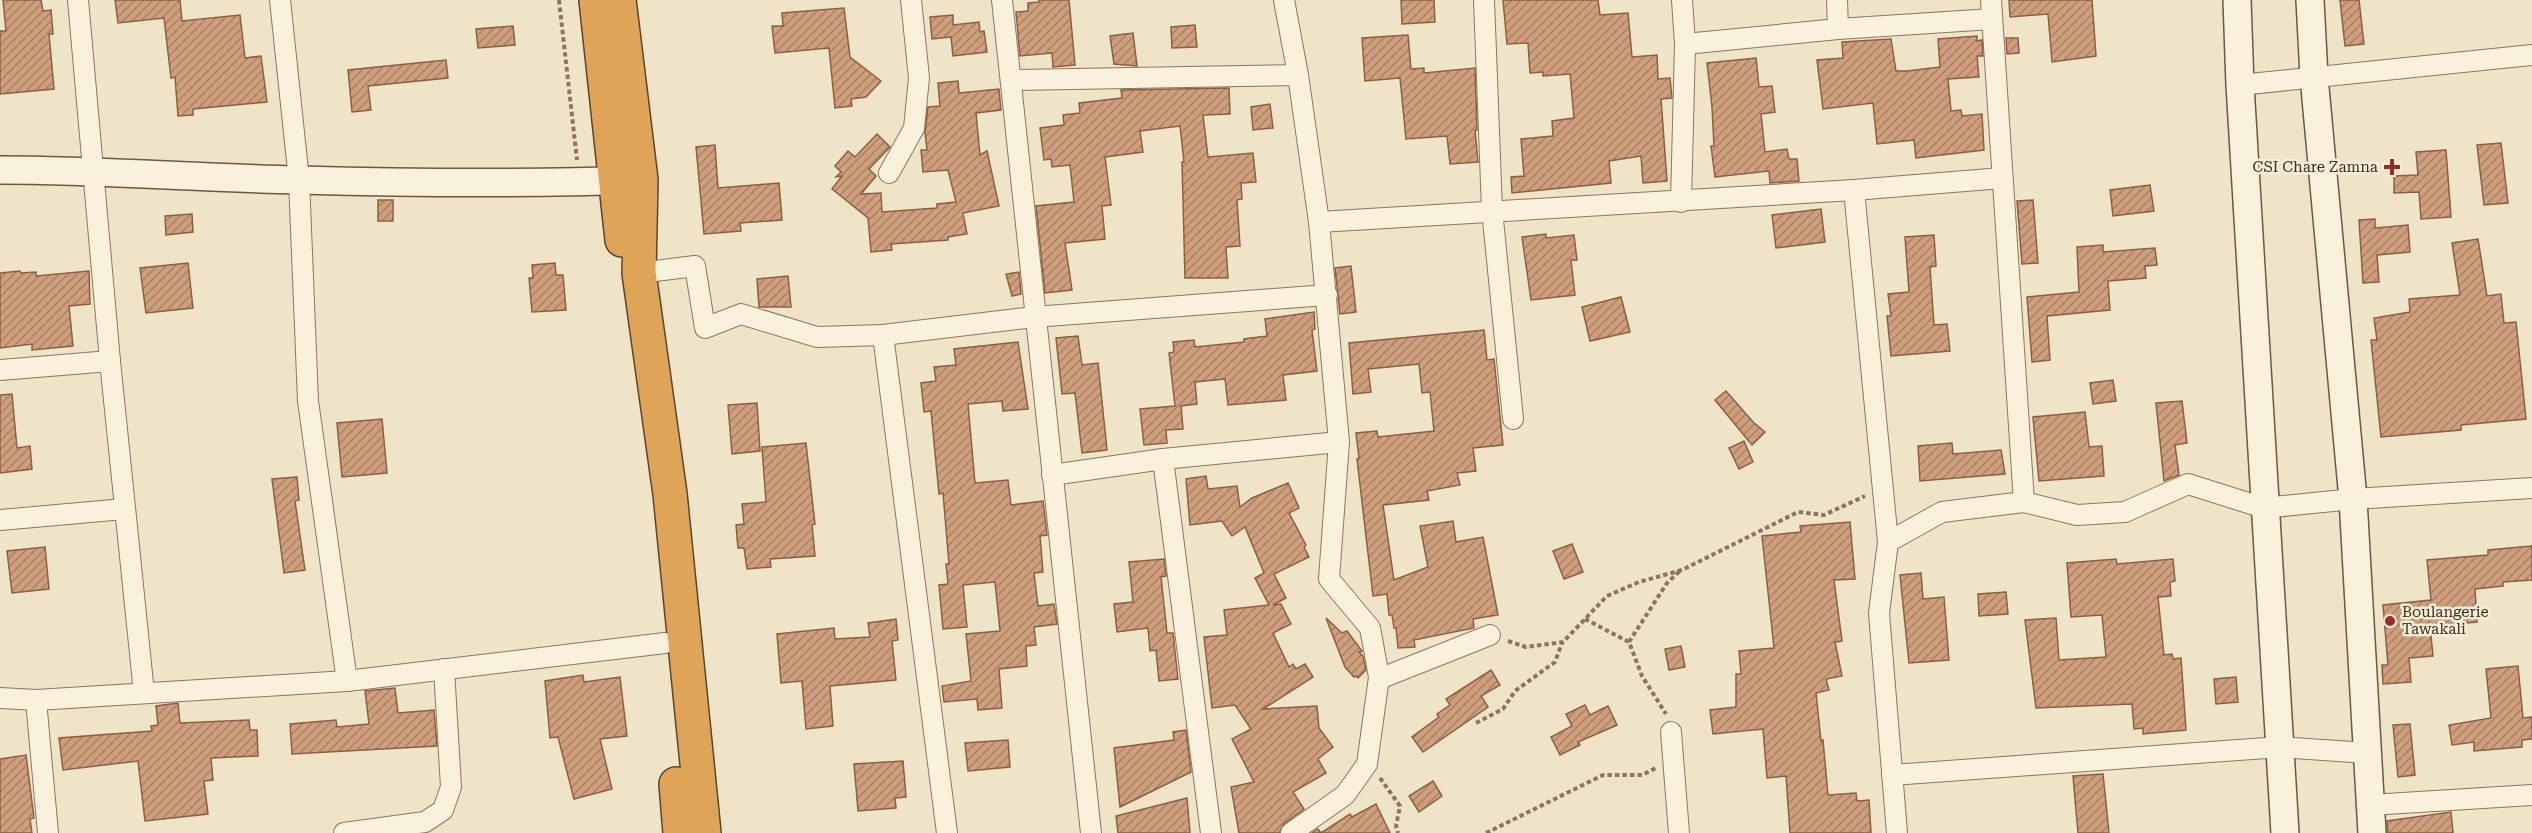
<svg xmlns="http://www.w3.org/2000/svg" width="2532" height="833" font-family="'Roboto Serif',serif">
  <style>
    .building { fill: url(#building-hatch); stroke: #8d5f41; stroke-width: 1.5 }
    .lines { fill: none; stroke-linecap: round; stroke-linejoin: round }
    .street-casing { stroke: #8d765c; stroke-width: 22 }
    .secondary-casing { stroke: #6f573f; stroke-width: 30 }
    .highway-casing { stroke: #5b4430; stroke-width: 36 }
    .path { stroke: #8d765c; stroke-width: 4; stroke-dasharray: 4.5 3; stroke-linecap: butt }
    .street { stroke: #faf1dc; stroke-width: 20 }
    .secondary { stroke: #faf1dc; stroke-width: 27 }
    .highway { stroke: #e0a458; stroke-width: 33 }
    .poi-dot { fill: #9e2a2b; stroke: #f7eed8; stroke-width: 2 }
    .labels { text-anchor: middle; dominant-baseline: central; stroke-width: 5; stroke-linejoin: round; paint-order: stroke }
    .poi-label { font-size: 15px; fill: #3d2e20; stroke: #f7eed8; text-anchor: end }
  </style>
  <defs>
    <pattern id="building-hatch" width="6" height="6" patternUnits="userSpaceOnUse" patternTransform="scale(1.5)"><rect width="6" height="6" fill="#cf9f7d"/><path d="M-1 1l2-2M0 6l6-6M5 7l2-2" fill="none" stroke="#a98266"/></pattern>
  </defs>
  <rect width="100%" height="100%" fill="#f0e4c8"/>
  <g class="building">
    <path d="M3 0H41L43 11 51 10 53 34H49L54 89 0 94V31H6Z"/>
    <path d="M115 0H180L182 21 240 15 245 58 261 56 267 102 193 109V115L178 116 175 77 171 78 164 18 118 23Z"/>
    <path d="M1039 0H1069L1075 65 1053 67 1052 53 1020 56 1016 12 1028 11V3L1039 2Z"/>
    <path d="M1401 0H1434L1435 22 1402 24Z"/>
    <path d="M1503 0H1598L1600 15 1628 13 1632 57 1657 55 1658 79 1670 78 1672 98 1661 99 1667 181 1643 183 1641 156 1609 161 1611 183 1512 193 1511 177 1524 176 1521 139 1553 136 1552 121 1574 118 1570 74 1543 76V72L1530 73 1528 43 1507 44Z"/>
    <path d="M2009 0H2092L2096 56 2052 62 2048 14 2010 17Z"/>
    <path d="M2340 0H2359L2364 44 2345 46Z"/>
    <path d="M844 8 850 57 881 81 866 97 851 99 852 106 835 108 829 48 775 53 772 26H783L782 13Z"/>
    <path d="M953 15V25L979 22 980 32 984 31 987 52 953 56 951 37 932 39 930 17Z"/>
    <path d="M1195 25 1197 47 1172 48 1171 27Z"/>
    <path d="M513 26 515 45 478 48 476 29Z"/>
    <path d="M1133 33 1137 66 1114 64 1110 36Z"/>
    <path d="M1408 35 1411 69 1424 68V73L1475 68 1477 130H1475L1478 162 1450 164 1447 136 1406 139 1400 78 1365 81 1362 38Z"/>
    <path d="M1977 36V41L1982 40 1983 56H1977L1979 77 1948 79 1951 111 1961 110 1962 116 1982 114 1984 150 1916 158 1914 140 1877 144 1873 103 1823 109 1817 60 1843 58 1842 42 1891 39 1896 71H1907L1940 67 1938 39Z"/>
    <path d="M2006 38H2018L2019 53 2007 54Z"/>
    <path d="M1756 58 1759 87 1772 86 1775 112 1761 114 1765 152 1787 149 1789 159H1797L1799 181 1770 183 1769 171 1715 177 1711 146H1714L1712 107 1707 63Z"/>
    <path d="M446 60 448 78 368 86 371 110 352 112 348 70Z"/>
    <path d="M958 81 959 93 999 89 1001 110 976 113 980 155 987 151 999 206 963 213 967 234 948 237V240L891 244 892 250 871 252 868 218 832 189 842 176 836 177 841 172 835 166 848 151 855 157 877 134 890 147 869 169 876 176 861 194 881 193 882 212 937 208V204L956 202 948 170 923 172 921 150H927L925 133 928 107 940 106 938 83Z"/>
    <path d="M1229 88 1230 114 1203 115 1208 157 1253 153 1256 182 1241 183 1242 199 1237 200 1240 246 1226 247 1228 278H1185L1182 162H1184L1180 126 1140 131 1143 152 1105 157 1111 205 1102 206 1105 239 1065 243 1072 290 1045 293 1036 206 1074 202 1070 165 1052 167 1051 159 1044 160 1040 128 1064 125 1063 115 1080 113 1079 103 1122 98 1121 90Z"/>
    <path d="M1270 104 1273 128 1253 130 1251 107Z"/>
    <path d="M2501 143 2508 203 2484 205 2477 145Z"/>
    <path d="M715 145 718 188 779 183 782 220 740 223 741 231 704 234 696 147Z"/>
    <path d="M2446 150 2451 217 2421 219 2419 192 2394 193V176L2418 175 2416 152Z"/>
    <path d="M2150 185 2154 211 2113 216 2110 190Z"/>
    <rect x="378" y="200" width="15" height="21"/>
    <path d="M2033 200 2038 263 2022 264 2017 201Z"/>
    <path d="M1821 209 1825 242 1776 248 1772 215Z"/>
    <path d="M192 214 193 232 166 235 165 216Z"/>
    <path d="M2375 219V228L2408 225 2410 252 2377 255 2379 282 2363 283 2359 220Z"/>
    <path d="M1546 234V238L1574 235 1577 260H1571L1575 295 1531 300 1522 237Z"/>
    <path d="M1934 235 1936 266 1930 267 1934 325 1947 324 1950 351 1891 356 1887 316H1891L1888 294 1909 292 1905 237Z"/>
    <path d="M2478 239 2487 296 2501 294 2504 323 2516 322 2526 419 2461 425V430L2381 437 2371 340H2377L2374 318 2410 312 2409 299 2460 295 2452 243Z"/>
    <path d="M2103 245V252L2155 248 2157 265 2145 266 2146 278 2108 281 2110 310 2047 316 2050 360 2032 362 2027 297 2079 292 2077 247Z"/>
    <path d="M188 263 193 308 146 313 140 268Z"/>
    <path d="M555 263 556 275H563L566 310 532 312 529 278H533L532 265Z"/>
    <path d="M1351 266 1356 312 1340 314 1335 268Z"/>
    <path d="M20 271 21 273 36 272V276L89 271 90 304 69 306 73 346 32 350V344L0 348V273Z"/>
    <path d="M1019 272 1021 294 1012 296 1006 274Z"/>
    <path d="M788 276 791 307H759L757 279Z"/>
    <path d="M1621 297 1630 332 1590 341 1582 307Z"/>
    <path d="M1314 312 1315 329 1312 330 1317 371 1283 375 1286 400 1228 405 1225 379 1195 382 1197 404 1181 406 1183 429 1166 430 1167 443 1144 445 1140 409 1175 406 1169 353 1174 352 1173 342 1194 340 1195 347 1244 342V339L1267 336 1265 319Z"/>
    <path d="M1484 330 1487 360 1494 359 1503 445 1473 448 1476 471 1457 473 1460 485 1427 491 1429 500 1383 505 1394 580 1428 567 1420 526 1453 521 1456 542 1483 537 1498 615 1473 619 1474 628 1414 640 1415 647 1398 648 1396 628H1394L1392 615H1389L1387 594 1373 596 1357 459 1359 458 1356 433 1377 431 1378 437 1434 431 1430 392 1422 393 1419 364 1368 369 1371 392 1353 394 1349 343Z"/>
    <path d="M1078 336 1082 365 1098 363 1107 450 1082 453 1075 393 1062 394 1056 338Z"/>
    <path d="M1018 342 1028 409 1003 411 1002 401 968 404 975 483 1008 480 1011 505 1043 501 1047 535 1040 536 1043 572 1034 573 1038 606 1054 604 1057 624 1034 627 1036 645 1026 646 1027 666 999 669 1002 708 978 710 977 699 944 702 942 686 971 681 966 634 1000 631 995 582 963 585 967 627 943 629 939 585 948 584 946 564H949L943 493 939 494 931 411 924 412 921 383 936 381 934 367 956 365 954 349Z"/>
    <path d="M2113 380 2116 401 2093 404 2090 383Z"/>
    <path d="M1726 391 1753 422 1765 432 1752 445 1715 400Z"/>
    <path d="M12 394 17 448 30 446 32 469 0 473V395Z"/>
    <path d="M2182 401 2187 443 2175 445 2179 475 2164 481 2156 403Z"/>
    <path d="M757 403 760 451 732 454 728 405Z"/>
    <path d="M2085 412 2089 447 2102 446 2104 476 2039 481 2033 417Z"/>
    <path d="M382 419 387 473 342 477 337 423Z"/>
    <path d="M1744 441 1753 462 1739 469 1729 448Z"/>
    <path d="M806 443 815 524 812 525 815 556 770 559 771 567 747 569 744 548H738L736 525 744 524 742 504 766 502 762 447Z"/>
    <path d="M1952 443 1953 454 2001 450 2005 474 1920 481 1918 446Z"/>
    <path d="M1206 476 1208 489 1237 486 1240 507 1252 498 1288 483 1299 508 1289 513 1306 545 1304 547 1309 557 1274 574 1286 598 1273 605 1281 604 1291 624 1273 633 1289 667 1293 664 1296 669 1305 664 1313 677 1263 709 1317 706 1319 728 1333 747 1318 759 1326 773 1293 792 1304 809 1284 824 1279 833H1239L1231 787 1254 782 1232 739 1251 729 1235 705 1212 708 1204 637 1227 635 1224 610 1269 605 1255 578 1264 573 1245 527 1232 536 1222 521 1190 525 1186 479Z"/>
    <path d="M297 477 299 500 295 501 305 570 284 573 272 479Z"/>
    <path d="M1850 522 1855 579 1834 580 1842 641 1835 642 1842 676 1826 679 1829 690 1816 693 1821 741 1823 740 1828 795 1856 793 1857 801 1869 800 1871 833H1790L1786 776 1767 778 1763 729 1713 734 1710 710 1736 707V674H1741L1739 651 1774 648 1762 536 1801 532 1800 526Z"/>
    <path d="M1572 544 1583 572 1564 579 1553 551Z"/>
    <path d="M2532 546V580L2503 582V586L2475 589 2477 622 2430 626 2433 656 2409 658 2411 682 2383 684 2382 665H2388L2383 605 2431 600 2427 560 2488 555V550Z"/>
    <path d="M45 547 49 589 12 593 7 551Z"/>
    <path d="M1164 559 1166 576 1161 577 1167 633H1173L1178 679 1159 681 1156 650 1150 651 1148 628 1117 632 1114 604 1133 602 1129 562Z"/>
    <path d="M2116 559 2117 564 2173 559 2175 581 2170 582 2171 596 2158 597 2164 655 2172 654 2173 659 2181 658 2186 730 2143 734V728L2134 729 2132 704 2036 708 2025 620 2056 618 2059 660 2106 657 2102 615 2071 617 2067 563Z"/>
    <path d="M1921 573 1923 599 1944 597 1949 660 1909 663 1900 575Z"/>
    <path d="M2006 592 2008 614 1979 616 1978 594Z"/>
    <path d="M1326 618 1342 633 1347 631 1362 651 1359 652 1363 656 1366 670 1358 678 1356 676 1354 677 1345 667Z"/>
    <path d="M896 619 898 640 892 641 896 680 830 686 833 726 806 729 802 681 781 683 777 634 834 628 835 639 870 637 868 623Z"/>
    <path d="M1681 646 1685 667 1669 670 1665 649Z"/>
    <path d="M2518 666 2523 718 2532 717V739L2522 740V747L2474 751V742L2452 745 2449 725 2491 718 2486 669Z"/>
    <path d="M1491 670 1500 685 1481 696 1488 707 1423 752 1412 737 1439 717 1437 714 1450 705 1446 699Z"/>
    <path d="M583 675 584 682 620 677 627 736 600 739 612 789 574 799 558 737 550 738 545 681Z"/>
    <path d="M2236 677 2238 702 2216 704 2214 679Z"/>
    <path d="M395 688 398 713 434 710 437 746 292 754 290 724 336 720 337 727 369 724 365 691Z"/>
    <path d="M178 703 180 723 249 720 250 730H257L258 756 211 758 213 780 204 781 208 814 145 821 138 761 63 770 59 738 152 731 151 726 158 725 156 706Z"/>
    <path d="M1585 705 1590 715 1608 706 1617 725 1578 742 1580 745 1560 755 1551 737 1572 726 1566 714Z"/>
    <path d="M2410 724 2415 775 2398 777 2393 725Z"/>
    <path d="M1186 730 1191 772 1120 807 1114 748 1174 740 1173 732Z"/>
    <path d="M1008 740 1010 767 968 771 965 743Z"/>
    <path d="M26 755 34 818 30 819 32 833H0V759Z"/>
    <path d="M903 761 906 797 895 798 896 808 858 811 854 764Z"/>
    <path d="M2103 774 2109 833H2078L2073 776Z"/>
    <path d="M1433 781 1442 796 1419 812 1409 796Z"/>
    <path d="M1187 798 1190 833H1118L1116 816Z"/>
    <path d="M1376 804 1390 833H1312L1318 829 1321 833 1350 814 1352 817Z"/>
    <path d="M2451 812 2453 833H2388L2387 821Z"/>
  </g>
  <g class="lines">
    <g class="street-casing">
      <g id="street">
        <path d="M78 0 110 361 144 693"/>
        <path d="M280 0 299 180 308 401 347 681"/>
        <path d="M1002 0 1091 833"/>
        <path d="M1284 0 1298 75 1319 222 1339 442 1329 579 1370 628 1379 677 1367 764 1345 795 1291 833"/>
        <path d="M1484 0 1492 210 1513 419"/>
        <path d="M1837 0 1838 29"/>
        <path d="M1991 0 2024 502"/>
        <path d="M1685 44 1838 29 1992 19"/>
        <path d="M1012 80 1298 75"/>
        <path d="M2240 85 2532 55"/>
        <path d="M889 173 914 128 919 78 911 0"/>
        <path d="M1854 190 2002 178"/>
        <path d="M1681 202 1685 44 1682 0"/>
        <path d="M1319 222 1854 190 1888 542"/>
        <path d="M639 273 695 266 705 328 741 314 817 337 883 335 1034 317 1327 295"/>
        <path d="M883 335 947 833"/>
        <path d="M0 370 110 361"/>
        <path d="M1163 459 1211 833"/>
        <path d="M1052 475 1163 459 1339 442"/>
        <path d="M0 520 124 509"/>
        <path d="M1379 679 1490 635"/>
        <path d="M0 698 36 700 347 681 665 643"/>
        <path d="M36 700 48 833"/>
        <path d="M1671 732 1679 833"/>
        <path d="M1892 775 2280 747 2367 753"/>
        <path d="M2370 805 2532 795"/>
        <path d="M344 833 425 822 443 810 451 787 444 669"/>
        <path d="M1897 833 1879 613 1888 542 1942 512 2024 502 2077 515 2125 512 2188 484 2264 508 2353 499 2532 488"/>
      </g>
    </g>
    <g class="secondary-casing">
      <g id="secondary">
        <path d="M2237 0 2240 85 2285 833"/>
        <path d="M2310 0 2314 77 2353 499 2372 833"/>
        <path d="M0 170C100 170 200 178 300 180 412 183 525 184 637 180"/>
      </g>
    </g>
    <g class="highway-casing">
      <g id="highway">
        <path d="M596 0 622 240"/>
        <path d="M619 0 641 180 639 273 670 494 704 833"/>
        <path d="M676 784 680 833"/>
      </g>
    </g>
    <g class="path">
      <path d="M559 0 577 160"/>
      <path d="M1585 619 1629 642 1642 676 1666 714"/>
      <path d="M1508 641 1526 647 1563 642 1607 596 1639 582 1682 570 1798 512 1824 515 1865 496"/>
      <path d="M1629 642 1667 583 1681 570"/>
      <path d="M1476 723 1503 709 1515 691 1555 662 1562 643"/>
      <path d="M1380 778 1400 806 1396 826 1398 833"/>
      <path d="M1486 833 1603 775H1642L1656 768"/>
    </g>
    <use href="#street" class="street"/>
    <use href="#secondary" class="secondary"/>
    <use href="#highway" class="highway"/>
  </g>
  <g class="poi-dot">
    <path d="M2389 158h6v6h6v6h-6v6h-6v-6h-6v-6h6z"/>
    <circle cx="2390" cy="621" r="6"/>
  </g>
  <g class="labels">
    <g class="poi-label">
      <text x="2378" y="167">CSI Chare Zamna</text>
      <text x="2402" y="612" text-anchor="start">Boulangerie<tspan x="2402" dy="17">Tawakali</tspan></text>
    </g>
  </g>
</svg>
